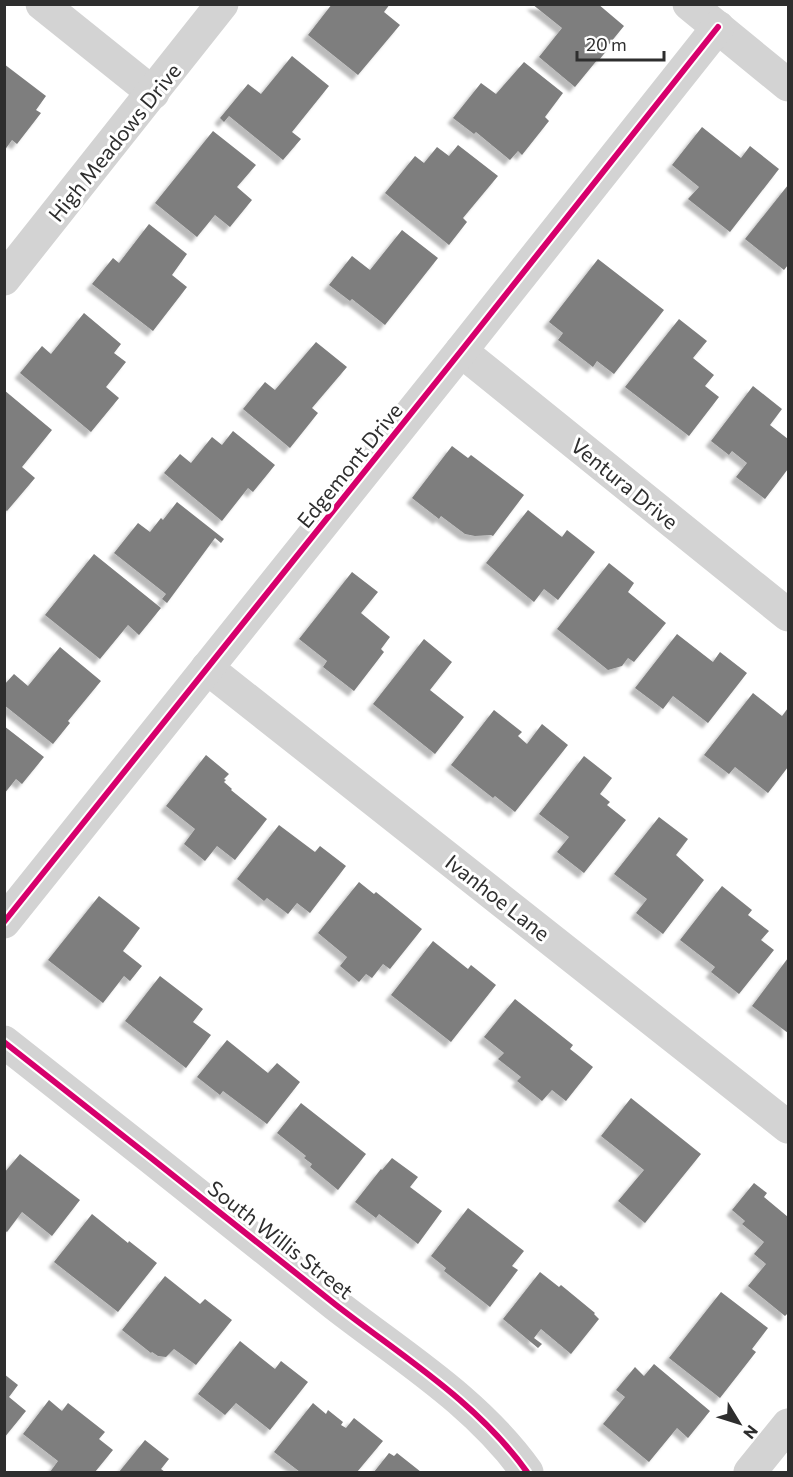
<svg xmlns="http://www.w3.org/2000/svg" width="793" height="1477" font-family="Commissioner,sans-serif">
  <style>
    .building { fill: #7e7e7e; filter: url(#shadow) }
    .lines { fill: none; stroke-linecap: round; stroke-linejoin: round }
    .minor { stroke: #d3d3d3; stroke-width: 33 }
    .cycleway-casing { stroke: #fff; stroke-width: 10 }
    .cycleway { stroke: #d6006c; stroke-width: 6 }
    .labels { text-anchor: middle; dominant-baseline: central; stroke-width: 6; stroke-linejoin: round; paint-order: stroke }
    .street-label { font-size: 21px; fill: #2e2e2e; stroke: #fff }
  </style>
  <defs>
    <filter id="shadow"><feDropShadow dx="-5.5" dy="5.5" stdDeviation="1.5" flood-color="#0004"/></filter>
  </defs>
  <rect width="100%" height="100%" fill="#fff"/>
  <g class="building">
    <path d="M332 4H390L384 12 400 25 358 75 308 35Z"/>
    <path d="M532 4H598L624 26 606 48 608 49 599 60 598 59 575 87 539 57 562 28Z"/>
    <path d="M292 56 329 86 292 132 301 139 283 160 229 116 224 122 220 118 248 84 261 94Z"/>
    <path d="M524 62 563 93 545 117 549 121 522 155 518 151 510 160 476 132 474 134 453 118 481 83 496 94Z"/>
    <path d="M4 64 46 96 36 110 41 113 17 144 12 140 4 151Z"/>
    <path d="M702 127 741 158 750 146 779 169 730 232 688 199 699 187 672 165Z"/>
    <path d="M213 131 256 165 237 187 252 200 230 227 215 215 197 237 155 203Z"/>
    <path d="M458 145 498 176 463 218 467 222 449 245 385 193 415 156 424 163 437 147 449 156Z"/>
    <path d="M788 185V265L784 270 745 239Z"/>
    <path d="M149 224 187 254 172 275 187 287 153 331 92 284 113 258 119 263Z"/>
    <path d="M402 230 438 258 385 325 352 299 350 301 329 285 352 256 370 270Z"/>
    <path d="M598 259 664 310 614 374 597 361 593 367 558 340 563 333 549 322Z"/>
    <path d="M84 313 121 344 114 353 126 362 106 387 119 398 91 432 20 373 42 346 51 354Z"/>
    <path d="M679 319 707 341 693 358 714 375 705 386 719 397 689 436 625 387Z"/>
    <path d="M316 342 347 367 312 408 318 413 290 448 243 409 265 382 275 390Z"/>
    <path d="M753 386 782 409 770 425 788 439V469L765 499 736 477 747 463 732 451 729 455 711 441Z"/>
    <path d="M4 390 52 430 22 467 35 478 7 511 4 509Z"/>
    <path d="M233 431 275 465 253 492 248 488 222 521 164 473 180 454 191 463 212 437 222 445Z"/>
    <path d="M452 446 468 458 471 455 524 495 493 536 491 535 475 536 465 534 441 516 439 519 412 498Z"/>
    <path d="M177 502 224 539 221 543 215 538 167 603 162 599 166 594 114 553 138 523 150 532 161 518 163 520Z"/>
    <path d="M528 510 562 537 567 530 595 552 558 600 544 589 534 602 486 563Z"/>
    <path d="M94 554 161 608 139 635 128 625 100 659 45 615Z"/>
    <path d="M609 563 634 583 628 592 666 623 634 662 628 658 622 666 608 670 557 629Z"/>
    <path d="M352 572 378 592 361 613 390 637 381 649 384 652 354 691 323 667 327 661 299 639Z"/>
    <path d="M677 634 713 662 720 652 747 673 708 723 673 696 663 709 635 688Z"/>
    <path d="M424 639 452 662 430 690 464 717 435 754 373 704Z"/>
    <path d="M60 647 101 681 68 721 70 723 53 744 4 705V685L14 674 28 686Z"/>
    <path d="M753 693 782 716 788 708V767L768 793 735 767 729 774 704 755Z"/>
    <path d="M494 710 522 732 518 736 527 744 542 724 568 745 515 812 495 796 493 798 451 765Z"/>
    <path d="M4 726 44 757 22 784 16 779 4 794Z"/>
    <path d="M206 755 229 774 224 779 226 780 224 782 232 789 231 790 267 819 235 860 217 846 205 861 184 844 195 829 166 806Z"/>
    <path d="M584 756 612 778 600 794 610 802 607 805 626 820 584 873 557 852 569 837 539 814Z"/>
    <path d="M659 817 688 839 676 855 704 880 663 934 636 913 647 899 614 874Z"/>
    <path d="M279 825 315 852 320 846 346 866 310 913 297 903 288 914 267 898 264 901 237 879Z"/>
    <path d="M359 882 374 894 376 892 422 929 390 969 383 964 372 978 366 974 359 982 340 966 347 957 318 933Z"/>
    <path d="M722 886 752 910 748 915 769 931 761 940 774 950 739 994 711 972 715 967 680 940Z"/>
    <path d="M99 896 140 928 123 951 142 966 130 981 124 976 103 1003 48 960Z"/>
    <path d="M433 941 468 969 471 965 496 985 451 1042 391 995Z"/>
    <path d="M788 958V1033L752 1006Z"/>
    <path d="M160 976 203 1009 193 1022 211 1035 186 1068 125 1021Z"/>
    <path d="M515 999 573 1045 570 1049 593 1067 566 1101 552 1090 542 1101 517 1081 521 1077 498 1059 504 1053 484 1037Z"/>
    <path d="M227 1040 268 1073 277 1063 300 1082 267 1124 223 1091 220 1095 197 1077Z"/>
    <path d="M631 1098 701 1154 645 1223 618 1201 644 1170 601 1136Z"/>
    <path d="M301 1103 366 1154 338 1190 310 1167 312 1164 304 1158 306 1156 277 1133Z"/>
    <path d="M20 1154 80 1200 52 1236 22 1212 7 1232 4 1230V1173Z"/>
    <path d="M392 1158 418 1177 410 1187 442 1211 418 1244 379 1214 376 1218 355 1202 381 1169 382 1170Z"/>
    <path d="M754 1183 767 1193 764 1197 788 1217V1313L785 1316 748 1286 766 1264 754 1254 764 1242 742 1224 745 1221 732 1210Z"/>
    <path d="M468 1208 524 1251 512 1266 518 1270 490 1307 444 1271 446 1268 431 1256Z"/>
    <path d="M92 1214 128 1243 129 1241 157 1263 118 1312 54 1262Z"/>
    <path d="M540 1272 559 1287 561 1285 595 1313 594 1314 599 1319 571 1354 541 1329 534 1338 542 1344 538 1348 503 1319Z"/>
    <path d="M165 1276 200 1304 205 1299 232 1320 196 1365 174 1349 166 1357 158 1356 152 1352 151 1353 122 1330Z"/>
    <path d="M721 1292 768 1328 752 1349 756 1352 720 1398 669 1358Z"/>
    <path d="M240 1341 275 1369 281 1361 308 1382 270 1430 236 1403 225 1415 198 1394Z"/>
    <path d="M654 1364 710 1411 688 1438 677 1428 649 1462 603 1424 625 1397 616 1390 635 1367 644 1376Z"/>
    <path d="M4 1374 18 1385 9 1397 26 1411 4 1438Z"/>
    <path d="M49 1400 62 1411 68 1403 105 1432 99 1439 113 1450 95 1472H50L58 1461 23 1434Z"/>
    <path d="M313 1403 326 1414 328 1410 343 1422 341 1425 346 1428 354 1418 383 1441 357 1472H300L274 1452Z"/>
    <path d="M145 1440 169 1459 161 1469 165 1472H119Z"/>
    <path d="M389 1453 394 1456 397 1453 421 1472H374Z"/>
  </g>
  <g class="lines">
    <g class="minor">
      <path d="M42 4 153 93"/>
      <path d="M689 4 788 85"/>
      <path d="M4 279 222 4"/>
      <path d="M461 351 788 615"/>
      <path d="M207 668 788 1127"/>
      <path d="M4 922 461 351 718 27"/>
      <path d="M4 1042C115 1129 226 1217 336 1305 403 1357 477 1402 527 1472"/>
      <path d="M750 1472 788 1425"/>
    </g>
    <g class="cycleway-casing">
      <g id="cycleway">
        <path d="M4 922 461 351 718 27"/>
        <path d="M4 1042C115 1129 226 1217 336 1305 403 1357 477 1402 527 1472"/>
      </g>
    </g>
    <use href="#cycleway" class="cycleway"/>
  </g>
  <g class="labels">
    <g class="street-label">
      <text transform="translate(114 142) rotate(-51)">High Meadows Drive</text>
      <text transform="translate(349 465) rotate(-51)">Edgemont Drive</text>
      <text transform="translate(625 483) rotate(39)">Ventura Drive</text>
      <text transform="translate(498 897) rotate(38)">Ivanhoe Lane</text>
      <text transform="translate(281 1239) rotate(38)">South Willis Street</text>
    </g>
  </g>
  <rect width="793" height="1477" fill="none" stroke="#2e2e2e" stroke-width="12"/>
  <g transform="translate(739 1423) rotate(128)" stroke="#ffffff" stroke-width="4.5" paint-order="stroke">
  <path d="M0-4.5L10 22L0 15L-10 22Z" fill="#2e2e2e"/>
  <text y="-9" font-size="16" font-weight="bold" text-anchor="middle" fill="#2e2e2e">N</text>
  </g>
  <path d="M577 51v9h87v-9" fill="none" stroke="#2e2e2e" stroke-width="3"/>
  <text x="586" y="51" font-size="18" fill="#2e2e2e" stroke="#ffffff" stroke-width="4.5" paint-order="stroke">20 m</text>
</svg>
